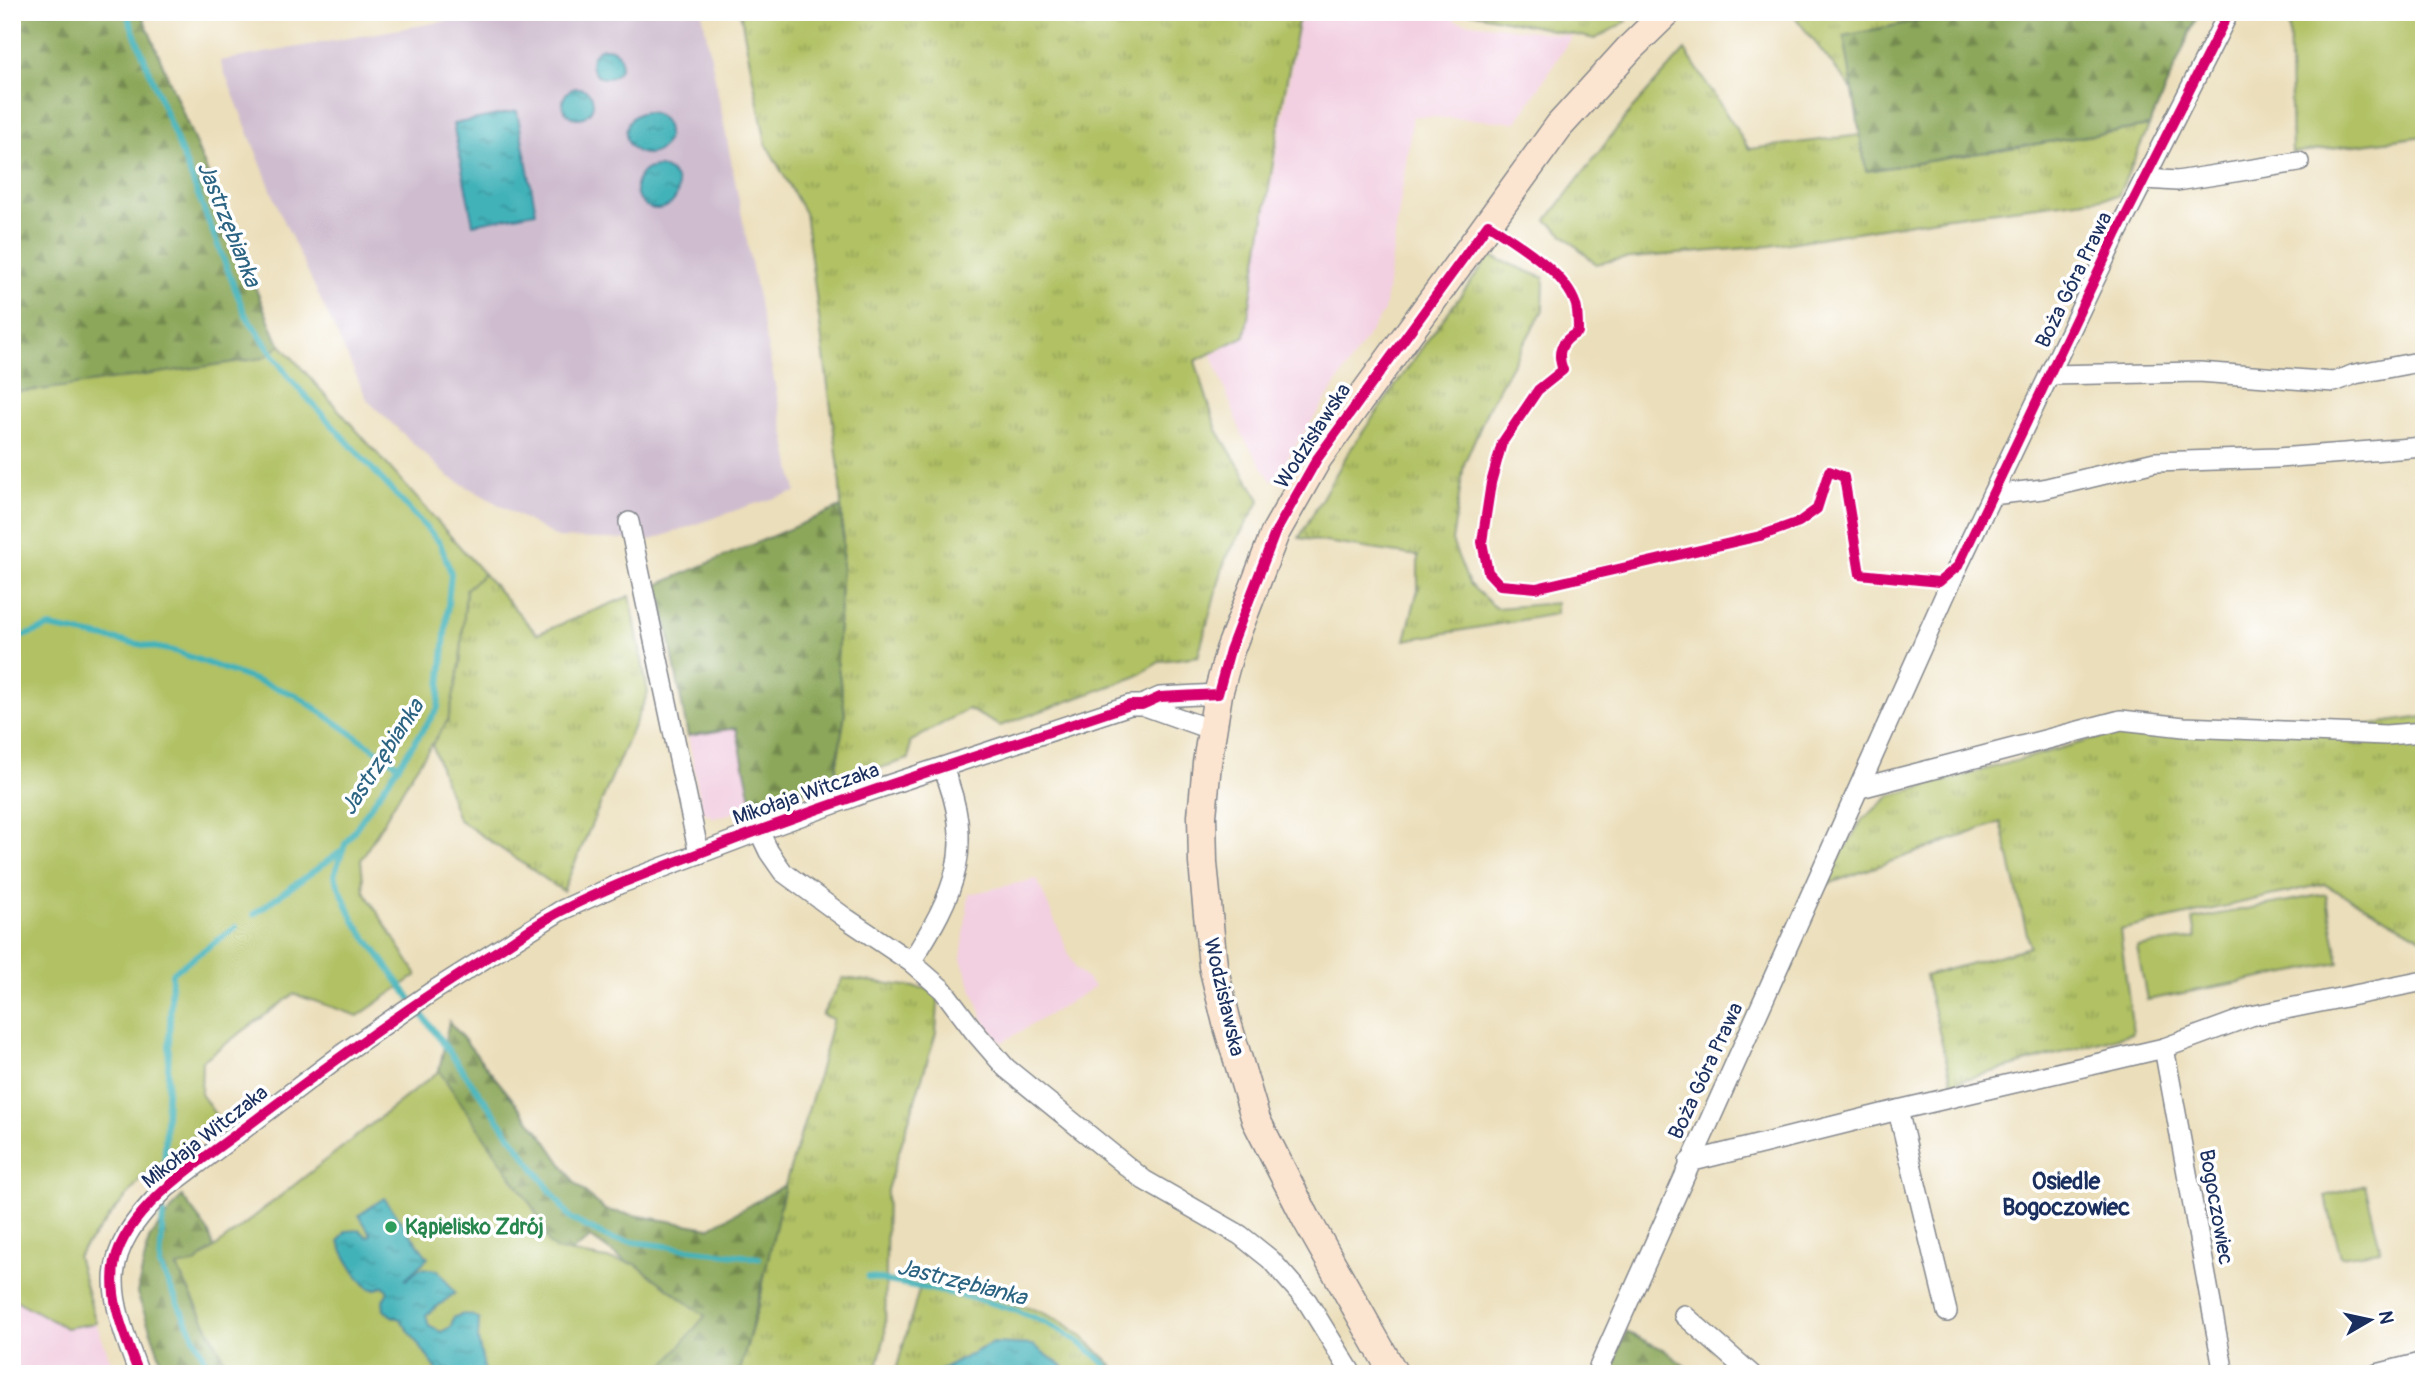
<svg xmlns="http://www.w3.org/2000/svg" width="2436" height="1386" font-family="Pangolin,sans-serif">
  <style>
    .built { fill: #f2cfe1 }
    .industrial { fill: #cfbdcf }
    .grass { fill: url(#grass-tufts); stroke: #667861; stroke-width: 2 }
    .forest { fill: url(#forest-firs); stroke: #546b5c; stroke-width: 2 }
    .green { fill: #b1c164; stroke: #667861; stroke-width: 2 }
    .water { fill: url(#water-ripples); stroke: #2e708c; stroke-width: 2 }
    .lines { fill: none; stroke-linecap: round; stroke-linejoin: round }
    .stream { stroke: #42b2b9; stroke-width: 6 }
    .minor-casing { stroke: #83868c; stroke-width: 22 }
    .secondary-casing { stroke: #83868c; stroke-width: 31 }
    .minor { stroke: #fff; stroke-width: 19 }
    .secondary { stroke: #fce5d0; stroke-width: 28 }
    .cycleway-casing { stroke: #fff; stroke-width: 15 }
    .cycleway { stroke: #d6006c; stroke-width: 10 }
    .leisure-dot { fill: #2e9e5b; stroke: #fff; stroke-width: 2.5 }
    .labels { text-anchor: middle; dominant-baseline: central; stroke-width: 7; stroke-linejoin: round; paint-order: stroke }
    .street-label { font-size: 21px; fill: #1b2f5e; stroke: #fff }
    .leisure-label { font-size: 21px; font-weight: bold; fill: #27864d; stroke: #fff; text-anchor: start }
    .water-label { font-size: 23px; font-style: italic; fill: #2b6382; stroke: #fff }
    .neighbourhood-label { font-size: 23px; font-weight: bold; fill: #1b2f5e; stroke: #fff }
  </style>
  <defs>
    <pattern id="grass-tufts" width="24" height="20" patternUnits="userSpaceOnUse" patternTransform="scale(1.75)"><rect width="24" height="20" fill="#b1c164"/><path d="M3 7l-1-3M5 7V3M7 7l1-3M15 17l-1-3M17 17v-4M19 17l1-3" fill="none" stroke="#8f9d56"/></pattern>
    <pattern id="forest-firs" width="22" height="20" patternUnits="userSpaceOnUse" patternTransform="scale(1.75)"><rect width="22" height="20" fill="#8ca75a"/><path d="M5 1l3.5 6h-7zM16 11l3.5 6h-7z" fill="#72884e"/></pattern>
    <pattern id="water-ripples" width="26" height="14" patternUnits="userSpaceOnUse" patternTransform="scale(1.75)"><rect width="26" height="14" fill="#42b2b9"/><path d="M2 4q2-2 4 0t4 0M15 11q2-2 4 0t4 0" fill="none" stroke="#36919a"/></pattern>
  </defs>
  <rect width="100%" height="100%" fill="#fff"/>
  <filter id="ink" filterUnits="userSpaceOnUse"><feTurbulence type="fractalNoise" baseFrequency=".0143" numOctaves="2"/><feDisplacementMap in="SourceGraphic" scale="14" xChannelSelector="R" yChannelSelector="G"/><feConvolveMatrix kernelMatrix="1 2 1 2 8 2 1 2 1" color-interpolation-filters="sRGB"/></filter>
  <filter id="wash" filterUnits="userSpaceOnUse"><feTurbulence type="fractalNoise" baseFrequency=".00686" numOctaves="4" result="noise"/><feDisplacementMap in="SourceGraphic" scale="28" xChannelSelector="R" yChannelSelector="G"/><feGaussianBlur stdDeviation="1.57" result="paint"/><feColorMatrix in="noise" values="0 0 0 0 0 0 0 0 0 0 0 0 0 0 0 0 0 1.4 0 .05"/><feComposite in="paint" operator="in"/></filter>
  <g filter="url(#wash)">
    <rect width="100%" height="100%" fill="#ebdeba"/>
    <g class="built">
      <path d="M1301 12H1445L1456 21 1572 36 1517 122 1413 116 1384 311 1272 482 1242 435 1212 355 1245 336Z"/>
      <path d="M736 728 753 808 714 818 702 811 688 736Z"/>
      <path d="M1037 879 1075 968 1095 987 1001 1043 983 1018 961 959 969 894Z"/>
      <path d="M12 1298 66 1328 96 1323 116 1374H12Z"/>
    </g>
    <path class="industrial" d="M496 12H702L796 492 748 506 651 540 558 538 448 476 368 401 282 217 220 61Z"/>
    <g class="grass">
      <path d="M740 12H1300L1283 100 1245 336 1195 361 1217 430 1260 500 1225 560 1198 656 1161 661 1135 677 1000 726 968 709 910 742 909 759 834 782 845 713 837 661 843 542 839 468 805 213 766 144Z"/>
      <path d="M1467 12H1611L1627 21 1595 39Z"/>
      <path d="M1791 12H1959L1845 36 1855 93Z"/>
      <path d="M1685 50 1749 149 1860 135 1866 171 2149 126 2118 196 1949 217 1770 246 1620 259 1596 264 1547 220 1632 109Z"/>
      <path d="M1490 256 1544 278 1543 310 1489 406 1464 464 1452 541 1469 584 1496 608 1556 603V614L1405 640 1418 589V556L1299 538 1348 453 1429 338Z"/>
      <path d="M484 574 537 634 630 596 648 693 563 891 458 819 432 744 448 720 460 665 466 589Z"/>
      <path d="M2424 717V939L2324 884 2120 930 2133 1033 1952 1083 1925 976 2030 947 2001 822 1822 886 1862 820 1890 796 2112 734 2372 724Z"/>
      <path d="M843 978 939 990 936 1033 887 1190 885 1336 875 1374H739L761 1296 768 1254 785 1185 815 1088 833 1019 822 1015Z"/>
      <path d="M923 1276C968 1291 1016 1298 1058 1320 1082 1333 1101 1354 1120 1374H895Z"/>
    </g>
    <g class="forest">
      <path d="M12 12H141L277 340 281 345 265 358 41 390 12 392Z"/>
      <path d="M1959 12H2199L2149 126 1866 171 1844 36Z"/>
      <path d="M841 507 843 542 837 661 845 713 834 782 753 808 736 728 688 736 659 584Z"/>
      <path d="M449 1021 545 1139 575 1183 605 1210 709 1228 785 1185C771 1248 757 1311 739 1374H657L704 1316 635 1264 626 1262 591 1238 569 1253 556 1250 548 1244 535 1211 439 1071Z"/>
      <path d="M182 1196 208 1231 214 1248 194 1264 177 1268 232 1374H166L137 1293 149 1239Z"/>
      <path d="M1626 1332 1663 1349 1695 1374H1610Z"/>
    </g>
    <g class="green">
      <path d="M2289 12H2424V136L2292 153Z"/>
      <path d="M281 345 484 574 466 589 460 665 448 720 410 777 361 860 364 891 417 975 358 1016 294 994 202 1061 201 1094 217 1117 144 1175 77 1256 96 1323 66 1328 12 1298V392L41 390 264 358Z"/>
      <path d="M2326 894 2339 963 2147 1000 2137 947 2196 938 2193 919Z"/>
      <path d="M439 1071 535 1211 549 1244 556 1250 635 1264 705 1316 657 1374H232L177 1267 194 1264Z"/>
      <path d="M2365 1185 2381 1251 2341 1257 2325 1196Z"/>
    </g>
    <g class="water">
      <circle cx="606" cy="63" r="15"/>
      <circle cx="578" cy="103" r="15"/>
      <path d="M517 111 536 212 473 224 453 124Z"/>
      <circle cx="647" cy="133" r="21"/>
      <circle cx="657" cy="188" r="21"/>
      <path d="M384 1198 428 1258 405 1279 406 1280 421 1268 438 1270 455 1293 426 1315 429 1326 441 1332 451 1327 453 1318C463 1313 469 1313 479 1319L478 1340 485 1372 481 1374H440L400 1319 392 1316 384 1310 383 1300 388 1292 384 1286C379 1288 373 1291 368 1287 358 1280 342 1252 339 1241L346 1231 360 1230 367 1237 371 1235 359 1215Z"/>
      <path d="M992 1343 1033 1345 1073 1374H933Z"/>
    </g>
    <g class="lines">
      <g class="stream">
        <path d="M126 12 245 314 290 379 440 543 451 573 438 708 345 844 334 875 354 921 571 1219 611 1239 759 1258"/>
        <path d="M12 640 49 627 174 651 296 695 399 766"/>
        <path d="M254 914 343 850"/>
        <path d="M164 1169 172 973 236 927"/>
        <path d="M163 1212 160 1266 212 1374"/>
        <path d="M868 1277C953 1295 1054 1303 1114 1374"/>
      </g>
    </g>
  </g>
  <g filter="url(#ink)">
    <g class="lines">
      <g class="minor-casing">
        <g id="minor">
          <path d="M2145 179 2177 181 2299 162"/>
          <path d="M2050 375 2199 372 2334 382 2355 374 2424 361"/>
          <path d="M1992 495 2043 489 2155 462 2278 458 2424 447"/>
          <path d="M629 522 699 854"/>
          <path d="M1142 705 1160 697 1218 694"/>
          <path d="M1860 788 2121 720 2184 727 2386 735 2424 732"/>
          <path d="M759 831 769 852 783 872 847 919 911 962 943 990 974 1031 1006 1068 1144 1180 1240 1235 1270 1259 1307 1301 1352 1374"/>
          <path d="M911 962C955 893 976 848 943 768"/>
          <path d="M2164 1048 2224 1374"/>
          <path d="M1898 1110 1947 1312"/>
          <path d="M1689 1162 1898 1110 2164 1048 2251 1016 2424 981"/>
          <path d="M1684 1315 1751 1374"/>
          <path d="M139 1374C107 1289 96 1256 166 1188L345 1052 430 993 560 911 619 884 759 831 864 793 1130 705H1142L1212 730"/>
          <path d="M1596 1374 1958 566 2116 235 2229 12"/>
          <path d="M2377 1374 2424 1362"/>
        </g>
      </g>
      <g class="secondary-casing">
        <path id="secondary" d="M1394 1374 1307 1220 1256 1120 1227 1023 1213 966 1203 863 1202 816 1207 763 1218 694 1230 650 1275 533 1317 459 1559 126 1629 49 1667 12"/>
      </g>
      <use href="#minor" class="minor"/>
      <use href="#secondary" class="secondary"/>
      <g class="cycleway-casing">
        <path id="cycleway" d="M139 1374C126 1338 107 1299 115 1261 127 1206 208 1156 250 1124 328 1065 406 1008 489 956 513 941 536 924 561 911 613 884 669 865 723 844 857 793 994 751 1130 705H1142L1160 697 1218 694 1230 650 1275 533 1317 459 1488 224C1516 243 1565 271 1576 305 1578 313 1578 324 1578 332 1561 341 1556 352 1563 370L1538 390 1502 443 1491 483 1482 542 1488 572 1500 585 1536 588 1760 536 1799 522 1817 509 1829 471 1844 477 1860 574 1939 582 1958 566 2116 235 2229 12"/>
      </g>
      <use href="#cycleway" class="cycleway"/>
    </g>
  </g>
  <circle class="leisure-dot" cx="391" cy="1227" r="7"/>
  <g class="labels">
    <g class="street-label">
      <text transform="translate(2074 280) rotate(-64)">Boża Góra Prawa</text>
      <text transform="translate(1313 436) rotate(-57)">Wodzisławska</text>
      <text transform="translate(806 794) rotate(-19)">Mikołaja Witczaka</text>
      <text transform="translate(1224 997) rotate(77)">Wodzisławska</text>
      <text transform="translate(1706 1071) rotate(-65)">Boża Góra Prawa</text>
      <text transform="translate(205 1137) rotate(-38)">Mikołaja Witczaka</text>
      <text transform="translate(2216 1207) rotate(80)">Bogoczowiec</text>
    </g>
    <g class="leisure-label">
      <text x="405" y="1227">Kąpielisko Zdrój</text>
    </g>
    <g class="water-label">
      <text transform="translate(229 224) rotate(68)">Jastrzębianka</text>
      <text transform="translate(382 757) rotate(-57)">Jastrzębianka</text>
      <text transform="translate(962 1282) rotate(14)">Jastrzębianka</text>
    </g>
    <g class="neighbourhood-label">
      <text x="2066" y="1181">Osiedle<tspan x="2066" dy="26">Bogoczowiec</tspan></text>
    </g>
  </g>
  <rect width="2436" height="1386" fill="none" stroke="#fff" stroke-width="42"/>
  <g transform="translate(2370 1320) rotate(81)" stroke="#ffffff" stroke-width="5" paint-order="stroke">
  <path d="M0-5L12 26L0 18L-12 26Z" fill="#1b2f5e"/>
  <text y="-10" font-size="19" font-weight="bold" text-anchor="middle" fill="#1b2f5e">N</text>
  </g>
</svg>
